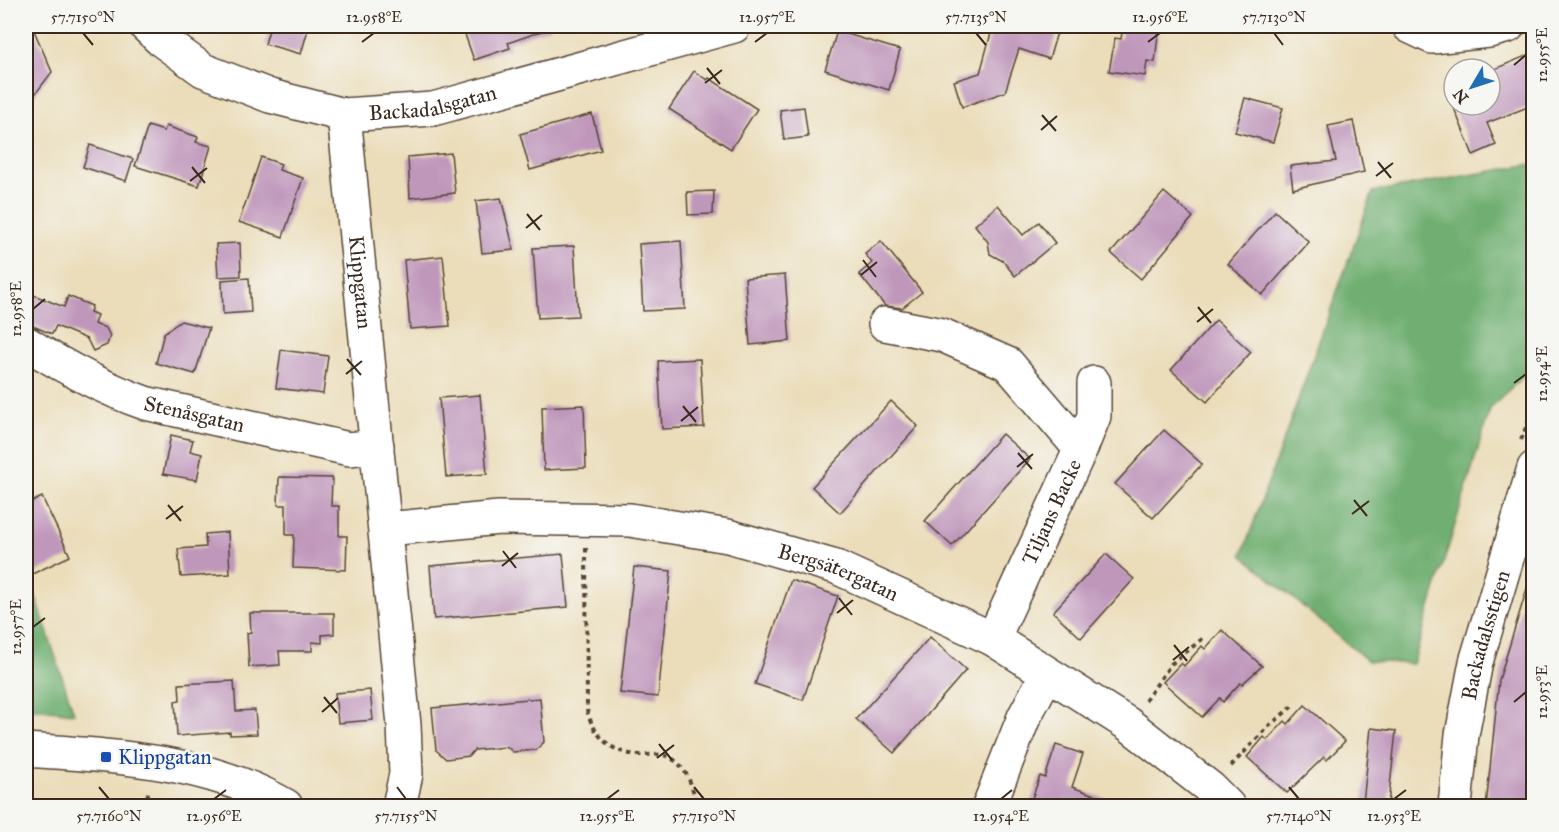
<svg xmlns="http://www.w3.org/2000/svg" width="1559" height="832" font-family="'IM FELL Great Primer',serif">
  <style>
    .forest { fill: #6faf71; stroke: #556c48; stroke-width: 1.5 }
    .building { fill: #bf97bb }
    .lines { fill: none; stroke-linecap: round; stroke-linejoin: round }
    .minor-casing { stroke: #554535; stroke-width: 36 }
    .path { stroke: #554535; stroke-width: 4; stroke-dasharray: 4.5 4.5; stroke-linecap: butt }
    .minor { stroke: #fff; stroke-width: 33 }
    .ticks { fill: none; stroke: #3b2a1e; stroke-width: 2 }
    .transit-dot { fill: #1a4fb4; stroke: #f6f6f2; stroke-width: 2 }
    .labels { text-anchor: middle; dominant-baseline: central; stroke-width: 5; stroke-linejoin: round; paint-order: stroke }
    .street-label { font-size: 21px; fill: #3b2a1e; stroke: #f6f6f2 }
    .transit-label { font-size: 21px; fill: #164399; stroke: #f6f6f2; text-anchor: start }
    .neatline { fill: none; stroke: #3b2a1e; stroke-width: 2 }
    .ticks-label { font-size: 15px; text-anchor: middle; fill: #3b2a1e }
  </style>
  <rect width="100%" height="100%" fill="#f6f6f2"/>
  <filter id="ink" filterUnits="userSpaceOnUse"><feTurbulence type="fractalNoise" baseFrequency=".0167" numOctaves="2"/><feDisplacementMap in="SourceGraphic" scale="12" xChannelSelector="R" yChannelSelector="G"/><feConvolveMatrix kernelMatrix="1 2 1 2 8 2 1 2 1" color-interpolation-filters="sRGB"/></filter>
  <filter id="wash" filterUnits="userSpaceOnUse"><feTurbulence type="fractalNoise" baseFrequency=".008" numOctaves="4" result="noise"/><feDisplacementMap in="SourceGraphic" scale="24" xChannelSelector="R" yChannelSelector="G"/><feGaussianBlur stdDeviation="1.35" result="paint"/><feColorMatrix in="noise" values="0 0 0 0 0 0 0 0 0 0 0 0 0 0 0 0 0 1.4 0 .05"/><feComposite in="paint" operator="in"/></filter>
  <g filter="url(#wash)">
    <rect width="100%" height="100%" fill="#ebddba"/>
    <g class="forest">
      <path d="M1533 164V366L1490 409 1413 664 1368 661 1242 555 1373 192Z"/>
      <path d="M26 567 74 713 26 707Z"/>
    </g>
    <g id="blocks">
      <g class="building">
        <path d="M26 26H32L52 72 26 106Z"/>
        <path d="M270 26H309L301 54 265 44Z"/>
        <path d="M462 26H550V28L508 43 510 48 474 60Z"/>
        <path d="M993 26H1059L1049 59 1019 49 1005 92 962 107 954 81 980 73Z"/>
        <path d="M1123 26H1159L1155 62 1147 61 1145 76 1109 71 1115 38 1121 39Z"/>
        <path d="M837 31 900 50 889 90 825 70Z"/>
        <path d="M1533 53V105L1487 123 1496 145 1473 155 1452 103 1490 105V71Z"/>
        <path d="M694 71 707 80 709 78 757 109 731 149 669 109Z"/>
        <path d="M1245 98 1283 108 1273 142 1235 132Z"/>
        <path d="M804 107 808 137 784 140 780 110Z"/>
        <path d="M592 114 601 150 530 170 520 134Z"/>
        <path d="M1353 121 1364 172 1293 189 1290 166 1336 161 1328 126Z"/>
        <path d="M148 126 164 131 166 126 198 137 196 142 211 146 199 186 135 166Z"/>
        <path d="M90 145 133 159 126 181 83 167Z"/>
        <path d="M451 153 455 193 410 198 408 157Z"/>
        <path d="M261 157 281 164 279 170 303 178 283 237 239 222Z"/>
        <path d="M714 191 713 214 688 215 687 192Z"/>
        <path d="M1164 192 1193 217 1141 279 1111 253Z"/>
        <path d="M501 198 514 250 482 253 476 201Z"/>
        <path d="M998 205 1023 235 1039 222 1055 243 1015 276 1003 261 990 254 988 242 975 225Z"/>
        <path d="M1275 211 1309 242 1262 295 1228 264Z"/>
        <path d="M681 241 685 309 643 311 639 244Z"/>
        <path d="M881 241 922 292 902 308 885 306 859 274 872 263 865 254Z"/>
        <path d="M240 243 241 276 218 277 216 244Z"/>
        <path d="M574 246 578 316 538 318 533 248Z"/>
        <path d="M443 256 450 326 410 329 404 260Z"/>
        <path d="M785 275 790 341 750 345 745 278Z"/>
        <path d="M249 278 251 312 223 314 222 280Z"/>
        <path d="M26 292 64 307 68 296 92 306 90 312 97 315 94 324 106 328 110 336 107 345 93 351 87 339 56 326 52 334 28 324 31 316 26 314Z"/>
        <path d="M1216 320 1251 352 1207 402 1171 370Z"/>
        <path d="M181 321 209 328 195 374 156 363 164 333Z"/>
        <path d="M281 350 328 356 323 394 276 388Z"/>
        <path d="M700 359 704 427 662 429 658 361Z"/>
        <path d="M480 395 487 474 446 477 439 398Z"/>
        <path d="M891 401 918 426 840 513 812 487Z"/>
        <path d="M584 405 586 468 544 470 542 407Z"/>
        <path d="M1164 430 1202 464 1153 518 1115 484Z"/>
        <path d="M1002 434 1030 459 952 546 925 521Z"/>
        <path d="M171 435 193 440 190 451 202 454 197 480 163 474Z"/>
        <path d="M279 477 332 478 331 506H339V536H347L346 570 293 568 294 535H286V505H278Z"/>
        <path d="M42 497 70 556 26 577V505Z"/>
        <path d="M228 532 230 574 181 577 178 549 206 547 205 534Z"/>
        <path d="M563 554 568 607 434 619 430 566Z"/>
        <path d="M1106 554 1134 579 1081 638 1053 612Z"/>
        <path d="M634 567 671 571 658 697 620 693Z"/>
        <path d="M791 580 838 596 803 700 755 684Z"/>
        <path d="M1528 585 1533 586V807H1486L1499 680Z"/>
        <path d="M250 613H334V634L322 635V643L312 642V651H279L280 665 249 667 247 633 251 632Z"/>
        <path d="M1222 630 1262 666 1242 684 1240 683 1223 702 1220 698 1202 717 1163 682 1181 663 1184 666 1202 646 1205 649Z"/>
        <path d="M930 637 966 670 894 753 856 719Z"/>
        <path d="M234 681 236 711 255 710 257 734 230 735V732L177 736 175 701 180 700 179 684Z"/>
        <path d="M370 690 373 720 338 723 335 693Z"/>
        <path d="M540 698 544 742 536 750 513 752 507 747 474 750 469 756 446 759 436 750 432 708Z"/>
        <path d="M1305 705 1345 741 1327 760 1324 757 1287 793 1247 757 1264 737 1267 740 1285 721 1288 724Z"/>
        <path d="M1371 728 1396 731 1388 805 1363 803Z"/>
        <path d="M1056 745 1083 754 1072 787 1117 803V807H1029L1040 776 1045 778Z"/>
      </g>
    </g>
  </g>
  <g filter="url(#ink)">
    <use href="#blocks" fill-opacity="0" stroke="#554535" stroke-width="1.5"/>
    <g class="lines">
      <g class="minor-casing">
        <g id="minor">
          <path id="s1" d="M146 26 160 39 203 70 270 96 344 115 433 109 734 26"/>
          <path d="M1409 26 1432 37 1489 31 1508 26"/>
          <path id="s2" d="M344 115 404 725 406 774 399 806"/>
          <path d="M885 324 942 335 1008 364 1072 439 1082 446"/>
          <path id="s3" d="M26 343C64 367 102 388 145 403L349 449 377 446"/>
          <path id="s4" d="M387 529 499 518 630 520 728 536 836 567 993 639 1128 724 1210 788 1228 806"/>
          <path id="s5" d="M993 639 1082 446 1094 416V383"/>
          <path d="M26 750C114 756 209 760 286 806"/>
          <path d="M989 806 1024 717 1047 674"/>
          <path id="s6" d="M1455 806 1462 735 1476 662 1534 468"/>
        </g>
      </g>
      <g class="path">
        <path d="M1521 440 1534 407"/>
        <path d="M586 548 587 710C594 738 615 756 644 755 653 755 663 753 671 758 688 768 693 789 697 806"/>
        <path d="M1145 701 1171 664 1206 636"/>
        <path d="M1231 766 1269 726 1295 704"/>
        <path d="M147 806 148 791"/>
      </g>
      <use href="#minor" class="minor"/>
    </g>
  </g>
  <path class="ticks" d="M83 33 93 45M976 33 986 45M1274 33 1283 45M362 42 374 33M755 42 767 33M1148 42 1160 33M1514 65 1526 55M707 68 720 84M705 83 722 70M1042 115 1056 131M1041 130 1057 116M1378 162 1391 178M192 167 205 183M1376 176 1393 163M190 181 207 168M527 214 540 230M526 228 542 215M863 260 876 277M861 275 877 262M1198 307 1211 323M33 309 45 299M1197 322 1213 309M347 359 361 375M346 374 362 361M1514 383 1526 374M683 406 696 422M681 421 698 407M1018 453 1032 469M1017 467 1033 454M1354 500 1367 516M168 505 181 521M1352 514 1369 501M166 519 183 506M503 551 516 568M502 566 518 553M839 598 852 615M837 613 853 600M33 627 45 618M1174 645 1187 661M1173 660 1189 647M324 697 337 713M1514 702 1526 692M322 712 338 698M659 744 672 760M657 758 674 745M99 787 109 799M397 787 406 799M694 787 704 799M1289 787 1299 799M214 799 226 790M607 799 619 790M1001 799 1012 790M1394 799 1406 790"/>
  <rect class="transit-dot" x="100" y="751" width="12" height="12" rx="3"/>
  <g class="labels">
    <g class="street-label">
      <text stroke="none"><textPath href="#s1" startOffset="310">Backadalsgatan</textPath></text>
      <text stroke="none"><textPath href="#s2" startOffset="168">Klippgatan</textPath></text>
      <text stroke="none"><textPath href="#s3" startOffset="184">Stenåsgatan</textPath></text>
      <text stroke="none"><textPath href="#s5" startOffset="140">Tiljans Backe</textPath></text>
      <text stroke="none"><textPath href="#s4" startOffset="459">Bergsätergatan</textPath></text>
      <text stroke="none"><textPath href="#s6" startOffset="174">Backadalsstigen</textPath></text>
    </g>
    <g class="transit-label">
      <text x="118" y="757">Klippgatan</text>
    </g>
  </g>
  <rect width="1559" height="832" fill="none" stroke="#f6f6f2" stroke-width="66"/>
  <g transform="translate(1472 87) rotate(231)"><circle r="28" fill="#f6f6f2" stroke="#aba49d" stroke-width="1.5"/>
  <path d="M0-4.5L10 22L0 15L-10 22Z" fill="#1f6fb2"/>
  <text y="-9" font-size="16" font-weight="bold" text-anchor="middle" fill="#3b2a1e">N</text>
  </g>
  <rect x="33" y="33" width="1493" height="766" class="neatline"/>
  <g class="ticks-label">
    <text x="83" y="22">57.7150°N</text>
    <text x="374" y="22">12.958°E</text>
    <text x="767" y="22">12.957°E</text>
    <text x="976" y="22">57.7135°N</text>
    <text x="1160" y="22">12.956°E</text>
    <text x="1274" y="22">57.7130°N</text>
    <text transform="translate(1542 55) rotate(-90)" y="5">12.955°E</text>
    <text transform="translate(16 309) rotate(-90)" y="5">12.958°E</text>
    <text transform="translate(1542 374) rotate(-90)" y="5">12.954°E</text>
    <text transform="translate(16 627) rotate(-90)" y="5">12.957°E</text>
    <text transform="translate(1542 692) rotate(-90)" y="5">12.953°E</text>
    <text x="109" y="821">57.7160°N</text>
    <text x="214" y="821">12.956°E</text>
    <text x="406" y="821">57.7155°N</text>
    <text x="607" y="821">12.955°E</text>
    <text x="704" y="821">57.7150°N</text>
    <text x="1001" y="821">12.954°E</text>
    <text x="1299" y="821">57.7140°N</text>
    <text x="1394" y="821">12.953°E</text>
  </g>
</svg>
